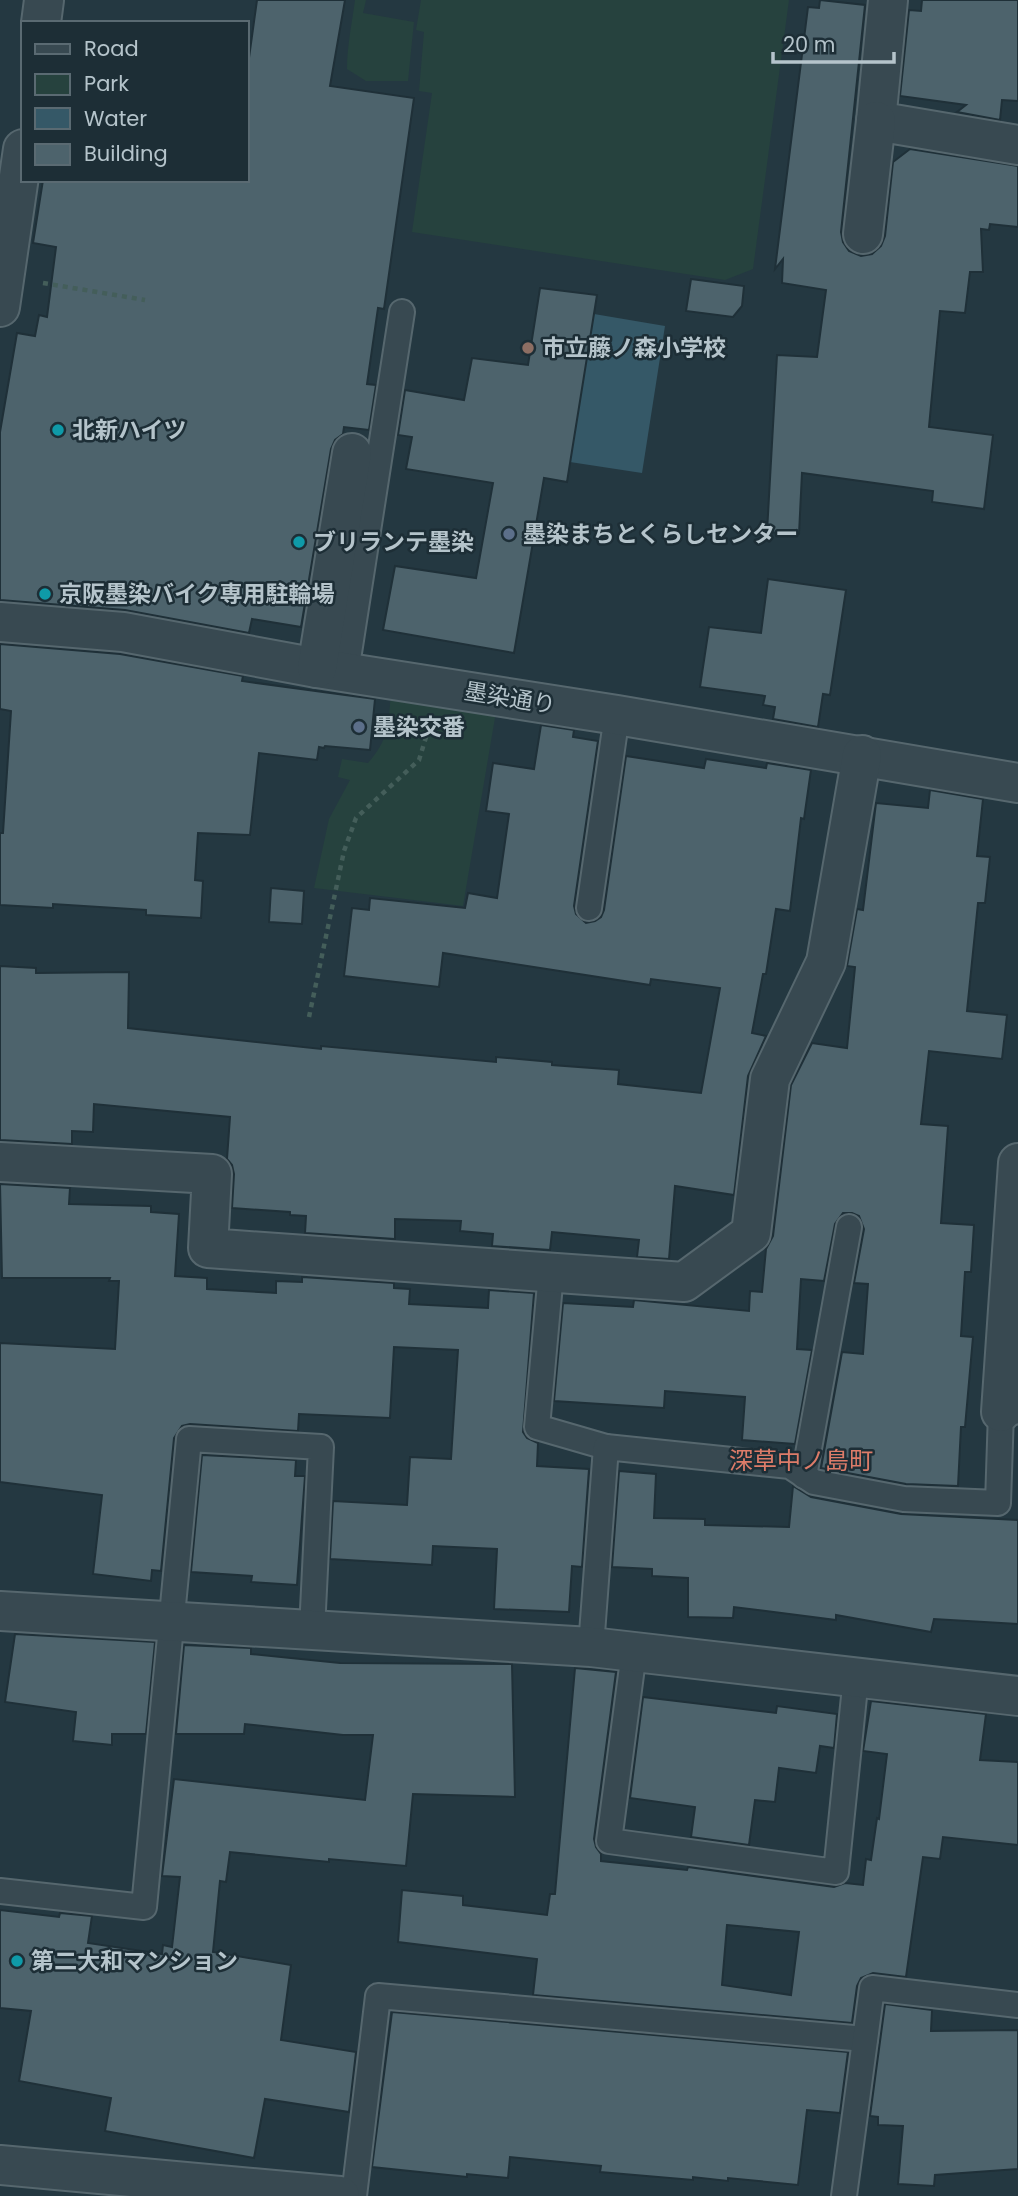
<svg xmlns="http://www.w3.org/2000/svg" width="1018" height="2196" font-family="Poppins,'Noto Sans JP',sans-serif">
  <style>
    .green { fill: #26423e }
    .water { fill: #355867 }
    .building { fill: #4d636c; stroke: #1f3038; stroke-width: 2; fill-rule: evenodd }
    .lines { fill: none; stroke-linecap: round; stroke-linejoin: round }
    .lane-casing { stroke: #56676e; stroke-width: 28 }
    .street-casing { stroke: #56676e; stroke-width: 42 }
    .path { stroke: #445e5a; stroke-width: 4.5; stroke-dasharray: 5 5; stroke-linecap: butt }
    .lane { stroke: #384951; stroke-width: 24 }
    .street { stroke: #384951; stroke-width: 38 }
    .education-dot { fill: #8d6e63; stroke: #1d2e36; stroke-width: 2.5 }
    .culture-dot { fill: #0f9aa8; stroke: #1d2e36; stroke-width: 2.5 }
    .service-dot { fill: #5c6f8a; stroke: #1d2e36; stroke-width: 2.5 }
    .labels { text-anchor: middle; dominant-baseline: central; stroke-width: 5; stroke-linejoin: round; paint-order: stroke }
    .poi-label { font-size: 23px; font-weight: bold; fill: #b5c4cb; stroke: #1d2e36; text-anchor: start }
    .street-label { font-size: 23px; fill: #b5c4cb; stroke: #1d2e36 }
    .neighbourhood-label { font-size: 24px; fill: #dd7c69; stroke: #1d2e36 }
  </style>
  <rect width="100%" height="100%" fill="#243841"/>
  <g class="green">
    <path d="M355 0H366L363 13 414 22 408 81H366L347 69C347 46 352 23 355 0Z"/>
    <path d="M421 0H789L753 269 725 280 412 232 432 93 419 91 424 32 416 30Z"/>
    <path d="M391 694 496 712 463 906 314 888 329 819 350 780 338 777 342 759 368 763C389 740 388 723 391 694Z"/>
  </g>
  <path class="water" d="M594 314 665 326 642 473 570 462Z"/>
  <g class="building">
    <path d="M257 0H345L330 86 414 98 384 309 378 308 367 384 376 385 369 430 344 427 343 434 335 440 331 449 301 627 252 619 249 633 125 610 0 600V432L17 333 35 336 39 315 47 317 56 247 33 243 43 180H247V72Z"/>
    <path d="M820 0 865 5 841 232 843 242 849 251 861 256 872 254 881 246 885 236 893 162 910 149 1018 166V227L990 224 989 230 981 229 983 272H970L965 313 940 311 929 427 993 435 984 509 932 502 933 491 802 473 799 534 767 532 777 355 817 357 826 290 782 283 783 259 775 269 808 7 819 8Z"/>
    <path d="M922 0H1018V101L1002 100 1000 120 957 112 966 105 900 96 909 10 921 11Z"/>
    <path d="M691 279 744 286 742 306 733 317 686 311Z"/>
    <path d="M540 288 597 295 567 482 544 478 514 653 383 630 395 566 476 578 493 483 406 469 412 437 398 435 405 390 464 400 472 358 528 365Z"/>
    <path d="M768 579 846 590 830 695 823 694 818 727 773 719 775 707 763 705 765 696 700 687 709 627 761 633Z"/>
    <path d="M0 644 120 654 243 676 242 681 375 699 370 750 325 746 324 748 319 747 317 760 259 753 250 835 198 833 195 880 203 881 201 918 146 915V910L53 904V908L0 905V833H3L11 711 0 709Z"/>
    <path d="M541 725 574 730 573 737 598 741 574 906 576 914 586 923 595 921 601 917 604 910 626 756 704 768 706 759 766 768 767 763 811 770 804 819 801 818 790 911 776 909 766 974H763L752 1033 766 1036 748 1076 734 1195 675 1186 669 1259 637 1257 639 1240 552 1232 550 1250 492 1246 493 1234 460 1231 461 1221 395 1219V1239L305 1233 306 1216 290 1215V1212L232 1208 234 1174 232 1165 227 1159 230 1117 94 1104 93 1132 72 1131V1144L0 1140V966L36 968V973L129 972 128 1028 321 1049V1046L496 1062V1057L552 1062V1065L619 1070 618 1084 701 1093 720 988 651 979 650 985 443 953 439 987 344 976 352 908 369 910 370 898 465 908 468 893 497 898 509 814 486 811 493 763 534 769Z"/>
    <path d="M930 790 983 799 977 856 990 857 985 903H978L967 1011 1007 1015 1002 1059 929 1051 921 1124 948 1126 941 1223 974 1225 971 1272H965L961 1336 973 1337 965 1427H961L958 1486 906 1484 821 1468 842 1352 863 1354 868 1284 854 1283 864 1229 859 1216 852 1213H843L835 1224 824 1281 801 1279 797 1349 812 1350 795 1444 742 1440 745 1397 665 1391 664 1408 554 1401 563 1303 633 1307 634 1300 749 1311 750 1291 762 1292 766 1249 773 1236 791 1085 812 1043 847 1048 855 967 847 966 857 909 863 910 876 803 928 808Z"/>
    <path d="M271 888 304 891 302 924 269 922Z"/>
    <path d="M0 1184 70 1188 69 1204 151 1206V1212L179 1214 175 1276 207 1278V1289L276 1293V1281L302 1282V1277L394 1283V1288L410 1289 409 1304 488 1308 489 1290 534 1293 523 1432 527 1438 538 1443 537 1466 589 1469 582 1567 572 1566 569 1612 494 1609 497 1549 433 1546 432 1565 330 1559 333 1501 407 1505 410 1457 451 1459 458 1350 394 1347 390 1418 299 1414 298 1431 190 1424 182 1426 174 1438 161 1571 152 1570 151 1581 93 1574 102 1495 0 1482V1343L115 1349 119 1281H109L110 1278H2Z"/>
    <path d="M202 1455 296 1460 295 1476H305L297 1585 251 1582 252 1576 191 1572Z"/>
    <path d="M619 1471 656 1474 654 1518 705 1519V1525L789 1527 793 1486 811 1497 901 1514 1018 1520V1624L934 1619 931 1632 836 1615V1620L734 1607 733 1618 688 1617V1578L652 1576V1569L612 1567Z"/>
    <path d="M15 1634 155 1642 146 1734H112V1745L73 1741 76 1712 5 1702Z"/>
    <path d="M184 1645 251 1648V1654L340 1663 512 1664 515 1797 413 1794 406 1866 329 1859V1862L230 1852 226 1882 220 1881 213 1952 291 1965 281 2040 356 2052 349 2112 265 2099 254 2158 105 2131 111 2098 19 2081 31 2011 0 2008V1910L59 1917 60 1913 92 1916 88 1943 162 1954 163 1945 172 1947 180 1877 162 1876 174 1779 365 1800 373 1735H343L245 1724 244 1734H176Z"/>
    <path d="M575 1668 616 1672 594 1839 596 1847 601 1854V1861L687 1870 688 1867 834 1887 845 1883 863 1885 866 1859 871 1860 877 1818 879 1819 887 1754 863 1751 871 1701 986 1714 980 1760 1018 1762V1845L943 1837 940 1859 923 1857 906 1977 873 1973 861 1978 857 1986 852 2023 533 1995 537 1959 398 1942 402 1890 463 1896V1905L547 1915 550 1894H555ZM727 1925 799 1932 791 1995 722 1985Z"/>
    <path d="M643 1697 776 1713 777 1706 837 1714 834 1748 820 1746 816 1773 779 1768 775 1802 755 1800 749 1845 691 1837 695 1807 630 1798Z"/>
    <path d="M885 2004 932 2010 931 2031 1018 2030V2169L935 2175 934 2186 898 2184 903 2126 878 2125V2117L870 2116Z"/>
    <path d="M392 2012 848 2052 840 2113 807 2110 798 2185 728 2178V2181L693 2177V2180L600 2172 601 2166 510 2157 508 2178 467 2174V2177L372 2167Z"/>
  </g>
  <g class="lines">
    <g class="lane-casing">
      <g id="lane">
        <path d="M346 672 402 312"/>
        <path d="M589 908 617 715"/>
        <path d="M551 1273 537 1427 606 1447"/>
        <path d="M804 1476 849 1227"/>
        <path d="M591 1647 606 1447 790 1466 814 1482 904 1499 998 1503 1001 1412H1014"/>
        <path d="M634 1652 609 1841 836 1872 856 1677"/>
        <path d="M0 1891 144 1907 189 1439 321 1447 312 1630"/>
        <path d="M354 2196 378 1996 865 2039"/>
        <path d="M844 2196 872 1988 1018 2005"/>
      </g>
    </g>
    <g class="street-casing">
      <g id="street">
        <path d="M888 0 876 121 1018 145"/>
        <path d="M41 23 44 0"/>
        <path d="M863 234 876 121"/>
        <path d="M0 307 23 149"/>
        <path d="M0 622 123 632 317 668 617 715 1018 783"/>
        <path d="M317 668 352 453"/>
        <path d="M0 1162 212 1174 208 1248 684 1282 751 1233 770 1079 826 962 862 755"/>
        <path d="M1001 1412 1018 1163"/>
        <path d="M0 1611 591 1647 1018 1696"/>
        <path d="M0 2165 340 2196"/>
      </g>
    </g>
    <g class="path">
      <path d="M43 283 145 300"/>
      <path d="M309 1017 344 851 356 818 419 760 430 724"/>
    </g>
    <use href="#lane" class="lane"/>
    <use href="#street" class="street"/>
  </g>
  <circle class="education-dot" cx="528" cy="348" r="7"/>
  <g class="culture-dot">
    <circle cx="58" cy="430" r="7"/>
    <circle cx="299" cy="542" r="7"/>
    <circle cx="45" cy="594" r="7"/>
    <circle cx="17" cy="1961" r="7"/>
  </g>
  <g class="service-dot">
    <circle cx="509" cy="534" r="7"/>
    <circle cx="359" cy="727" r="7"/>
  </g>
  <g class="labels">
    <g class="poi-label">
      <text x="542" y="348">市立藤ノ森小学校</text>
      <text x="72" y="430">北新ハイツ</text>
      <text x="523" y="534">墨染まちとくらしセンター</text>
      <text x="313" y="542">ブリランテ墨染</text>
      <text x="59" y="594">京阪墨染バイク専用駐輪場</text>
      <text x="373" y="727">墨染交番</text>
      <text x="31" y="1961">第二大和マンション</text>
    </g>
    <g class="street-label">
      <text transform="translate(510 698) rotate(9)">墨染通り</text>
    </g>
    <g class="neighbourhood-label">
      <text x="801" y="1460">深草中ノ島町</text>
    </g>
  </g>
  <rect x="21" y="21" width="228" height="161" fill="#1d2e36" stroke="#5a6a72" stroke-width="2"/>
  <rect x="35" y="44" width="35" height="10" fill="#384951" stroke="#5a6a72" stroke-width="2"/>
  <text x="84" y="56" font-size="21" fill="#b5c4cb">Road</text>
  <rect x="35" y="74" width="35" height="21" fill="#26423e" stroke="#5a6a72" stroke-width="2"/>
  <text x="84" y="91" font-size="21" fill="#b5c4cb">Park</text>
  <rect x="35" y="108" width="35" height="21" fill="#355867" stroke="#5a6a72" stroke-width="2"/>
  <text x="84" y="126" font-size="21" fill="#b5c4cb">Water</text>
  <rect x="35" y="144" width="35" height="21" fill="#4d636c" stroke="#5a6a72" stroke-width="2"/>
  <text x="84" y="161" font-size="21" fill="#b5c4cb">Building</text>
  <path d="M773 52v10h121v-10" fill="none" stroke="#b5c4cb" stroke-width="3.5"/>
  <text x="783" y="52" font-size="21" fill="#b5c4cb" stroke="#1d2e36" stroke-width="5" paint-order="stroke">20 m</text>
</svg>
